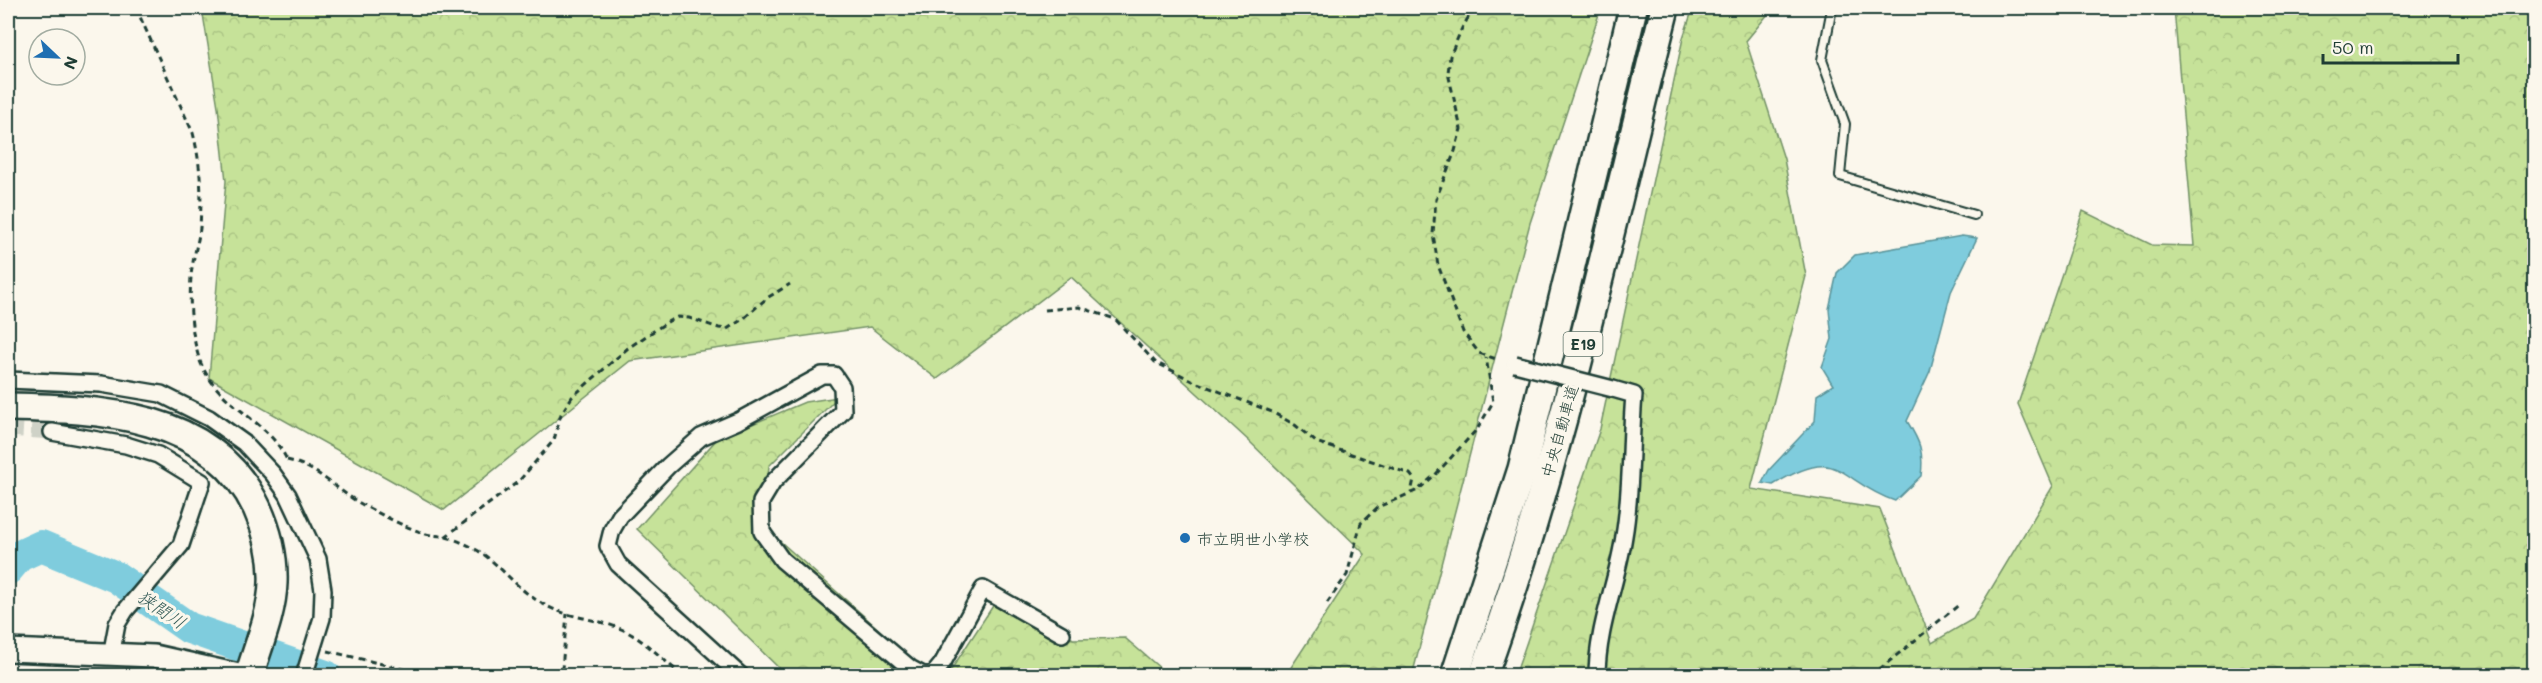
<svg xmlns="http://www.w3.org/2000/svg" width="2542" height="683" font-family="Mali,'Klee One',sans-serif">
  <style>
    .forest { fill: url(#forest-crowns); stroke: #729066; stroke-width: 1.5 }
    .water { fill: #7fccdd; stroke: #599399; stroke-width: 1.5 }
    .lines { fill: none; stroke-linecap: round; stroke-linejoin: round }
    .river { stroke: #7fccdd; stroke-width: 32 }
    .street-tunnel { stroke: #cfd2c7; stroke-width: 15; stroke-dasharray: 15 8; stroke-linecap: butt }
    .lane-casing { stroke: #1f3d34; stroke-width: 12 }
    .street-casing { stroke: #1f3d34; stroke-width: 20 }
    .secondary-casing { stroke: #1f3d34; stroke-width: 26 }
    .highway-casing { stroke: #1f3d34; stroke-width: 32 }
    .path { stroke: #1f3d34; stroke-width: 3; stroke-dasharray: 6 4.5; stroke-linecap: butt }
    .lane { stroke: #fbf7ec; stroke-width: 8 }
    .street { stroke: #fbf7ec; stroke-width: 15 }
    .secondary { stroke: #fbf7ec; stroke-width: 21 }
    .highway { stroke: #fbf7ec; stroke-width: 27 }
    .street-bridge-casing { stroke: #1f3d34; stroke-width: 20; stroke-linecap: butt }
    .street-bridge { stroke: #fbf7ec; stroke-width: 15 }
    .poi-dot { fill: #1f6fb2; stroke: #fbf7ec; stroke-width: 2 }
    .labels { text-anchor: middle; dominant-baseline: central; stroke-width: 6; stroke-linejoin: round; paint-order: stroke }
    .shield { fill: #fbf7ec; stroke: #61756b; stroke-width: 1.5 }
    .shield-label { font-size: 15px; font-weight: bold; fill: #1f3d34 }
    .street-label { font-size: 16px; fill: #1f3d34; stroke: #fbf7ec }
    .poi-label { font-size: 16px; fill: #1f3d34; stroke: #fbf7ec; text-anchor: start }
    .water-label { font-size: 18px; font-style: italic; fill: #325a56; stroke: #fbf7ec }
  </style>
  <defs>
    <pattern id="forest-crowns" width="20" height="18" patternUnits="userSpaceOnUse" patternTransform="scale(1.5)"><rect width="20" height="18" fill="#c6e299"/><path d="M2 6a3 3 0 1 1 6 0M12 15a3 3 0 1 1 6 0" fill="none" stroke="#aac384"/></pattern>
  </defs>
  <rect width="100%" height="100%" fill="#fbf7ec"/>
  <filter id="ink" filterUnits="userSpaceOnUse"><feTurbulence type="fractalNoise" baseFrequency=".0167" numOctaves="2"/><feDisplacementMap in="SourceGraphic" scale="12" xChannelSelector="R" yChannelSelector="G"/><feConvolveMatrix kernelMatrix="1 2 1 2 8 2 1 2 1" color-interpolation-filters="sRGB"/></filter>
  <g filter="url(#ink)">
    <g class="forest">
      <path d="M202 8H1601L1530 223 1412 676 1286 675 1365 554 1249 441 1071 277 937 379 870 327 630 361 444 510 209 378 226 181 218 107Z"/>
      <path d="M1693 8H1773L1746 41 1784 159 1806 276 1751 489 1880 509 1932 643 1973 619 2053 486 2018 404 2083 211 2152 245 2194 246 2174 8H2534V675L1515 676 1600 429 1683 38Z"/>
      <path d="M838 397 769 466 763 526 930 675H786L637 529 717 439 805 402Z"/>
      <path d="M1002 592 1073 639 1125 638 1168 675 947 676Z"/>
    </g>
    <path class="water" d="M1962 236 1977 238 1951 292 1930 371 1907 421C1920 442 1924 451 1921 476L1895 501C1836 480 1842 443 1773 485L1762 483 1769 470 1815 421 1817 395 1833 385 1822 367 1832 339 1829 309 1837 273 1855 255Z"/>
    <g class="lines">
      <path class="river" d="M8 569 19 556 41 546 116 577 189 628 326 676"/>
      <path class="street-tunnel" d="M8 429 52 432"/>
      <g class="lane-casing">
        <path id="lane" d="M1832 8 1822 60 1845 124 1840 176 1974 215"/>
      </g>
      <g class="street-casing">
        <g id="street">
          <path d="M8 380 101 384 161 394 209 418 244 443 273 474 288 495 318 559 323 590 322 618 304 676"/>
          <path d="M52 432 126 445 158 455 202 482 181 545 125 611 117 624 111 656"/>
          <path d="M741 676 618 564 608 546 612 530 620 516 668 466 701 437 738 421 822 375H834L842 387 843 411 773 482 761 502 762 532 782 560 910 668 923 675H933L942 664 983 589 1062 634"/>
          <path d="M1597 676C1597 628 1617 583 1624 536 1632 490 1630 442 1634 395L1613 389"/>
        </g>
      </g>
      <g class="secondary-casing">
        <path id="secondary" d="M8 650 154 656 243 676"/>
      </g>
      <g class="highway-casing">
        <g id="highway">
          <path d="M8 407C99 409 212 412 257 508 268 532 274 557 273 583 272 614 258 646 249 676"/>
          <path d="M1455 676 1522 469 1633 8"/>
          <path d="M1483 676C1562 458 1609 231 1665 8"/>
        </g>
      </g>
      <g class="path">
        <path d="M136 8 193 133C201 164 202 195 200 228 198 244 192 260 191 277 189 303 191 333 199 358 215 406 268 418 287 460L285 462"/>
        <path d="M1474 8 1462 28 1450 56 1448 73 1461 129 1455 151 1436 199 1433 234 1438 265 1463 332 1479 353 1499 360"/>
        <path d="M1045 310 1079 307 1115 319 1155 362 1195 382 1272 412 1295 425 1316 442 1410 474 1414 479 1411 493"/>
        <path d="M287 460C317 466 338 492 365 506 384 516 403 526 423 533 430 536 438 535 446 537 458 540 473 547 483 554 505 570 519 591 543 604 567 618 596 618 621 629 644 639 663 660 683 676"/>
        <path d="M445 537 519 481 554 440 561 414 572 397 628 348 669 321 678 317 689 318 719 328 727 329 743 319 767 298 790 284"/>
        <path d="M1327 603 1347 575 1361 523 1378 507 1418 490 1437 473 1478 428 1493 402 1486 357"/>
        <path d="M328 651 432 676"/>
        <path d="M553 676 557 675 562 669 567 614"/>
        <path d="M1871 676 1960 604"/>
      </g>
      <use href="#lane" class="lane"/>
      <use href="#street" class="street"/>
      <use href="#secondary" class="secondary"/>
      <use href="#highway" class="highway"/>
      <g class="street-bridge-casing">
        <path id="street-bridge" d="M1515 364 1613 389"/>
      </g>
      <use href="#street-bridge" class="street-bridge"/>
    </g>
  </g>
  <circle class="poi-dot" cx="1185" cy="538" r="6"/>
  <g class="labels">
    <rect class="shield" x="1563.5" y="332" width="39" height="24" rx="4.5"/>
    <g class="shield-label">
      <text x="1583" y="344">E19</text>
    </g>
    <g class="street-label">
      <text transform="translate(1559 431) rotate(-74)">中央自動車道</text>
    </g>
    <g class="poi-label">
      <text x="1197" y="538">市立明世小学校</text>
    </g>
    <g class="water-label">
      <text transform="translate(162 609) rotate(34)">狭間川</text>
    </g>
  </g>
  <rect width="2542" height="683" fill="none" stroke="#fbf7ec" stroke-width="30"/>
  <rect x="15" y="15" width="2512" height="653" fill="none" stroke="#1f3d34" stroke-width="2" filter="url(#ink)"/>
  <g transform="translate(57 57) rotate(113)"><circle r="28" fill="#fbf7ec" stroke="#a3ada2" stroke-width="1.5"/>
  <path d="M0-4.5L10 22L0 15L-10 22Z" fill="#1f6fb2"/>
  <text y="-9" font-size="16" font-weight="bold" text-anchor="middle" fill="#1f3d34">N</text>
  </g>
  <path d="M2323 54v9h135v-9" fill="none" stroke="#1f3d34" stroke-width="3"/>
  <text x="2332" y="54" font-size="18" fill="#1f3d34" stroke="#fbf7ec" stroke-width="4.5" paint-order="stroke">50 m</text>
</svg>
